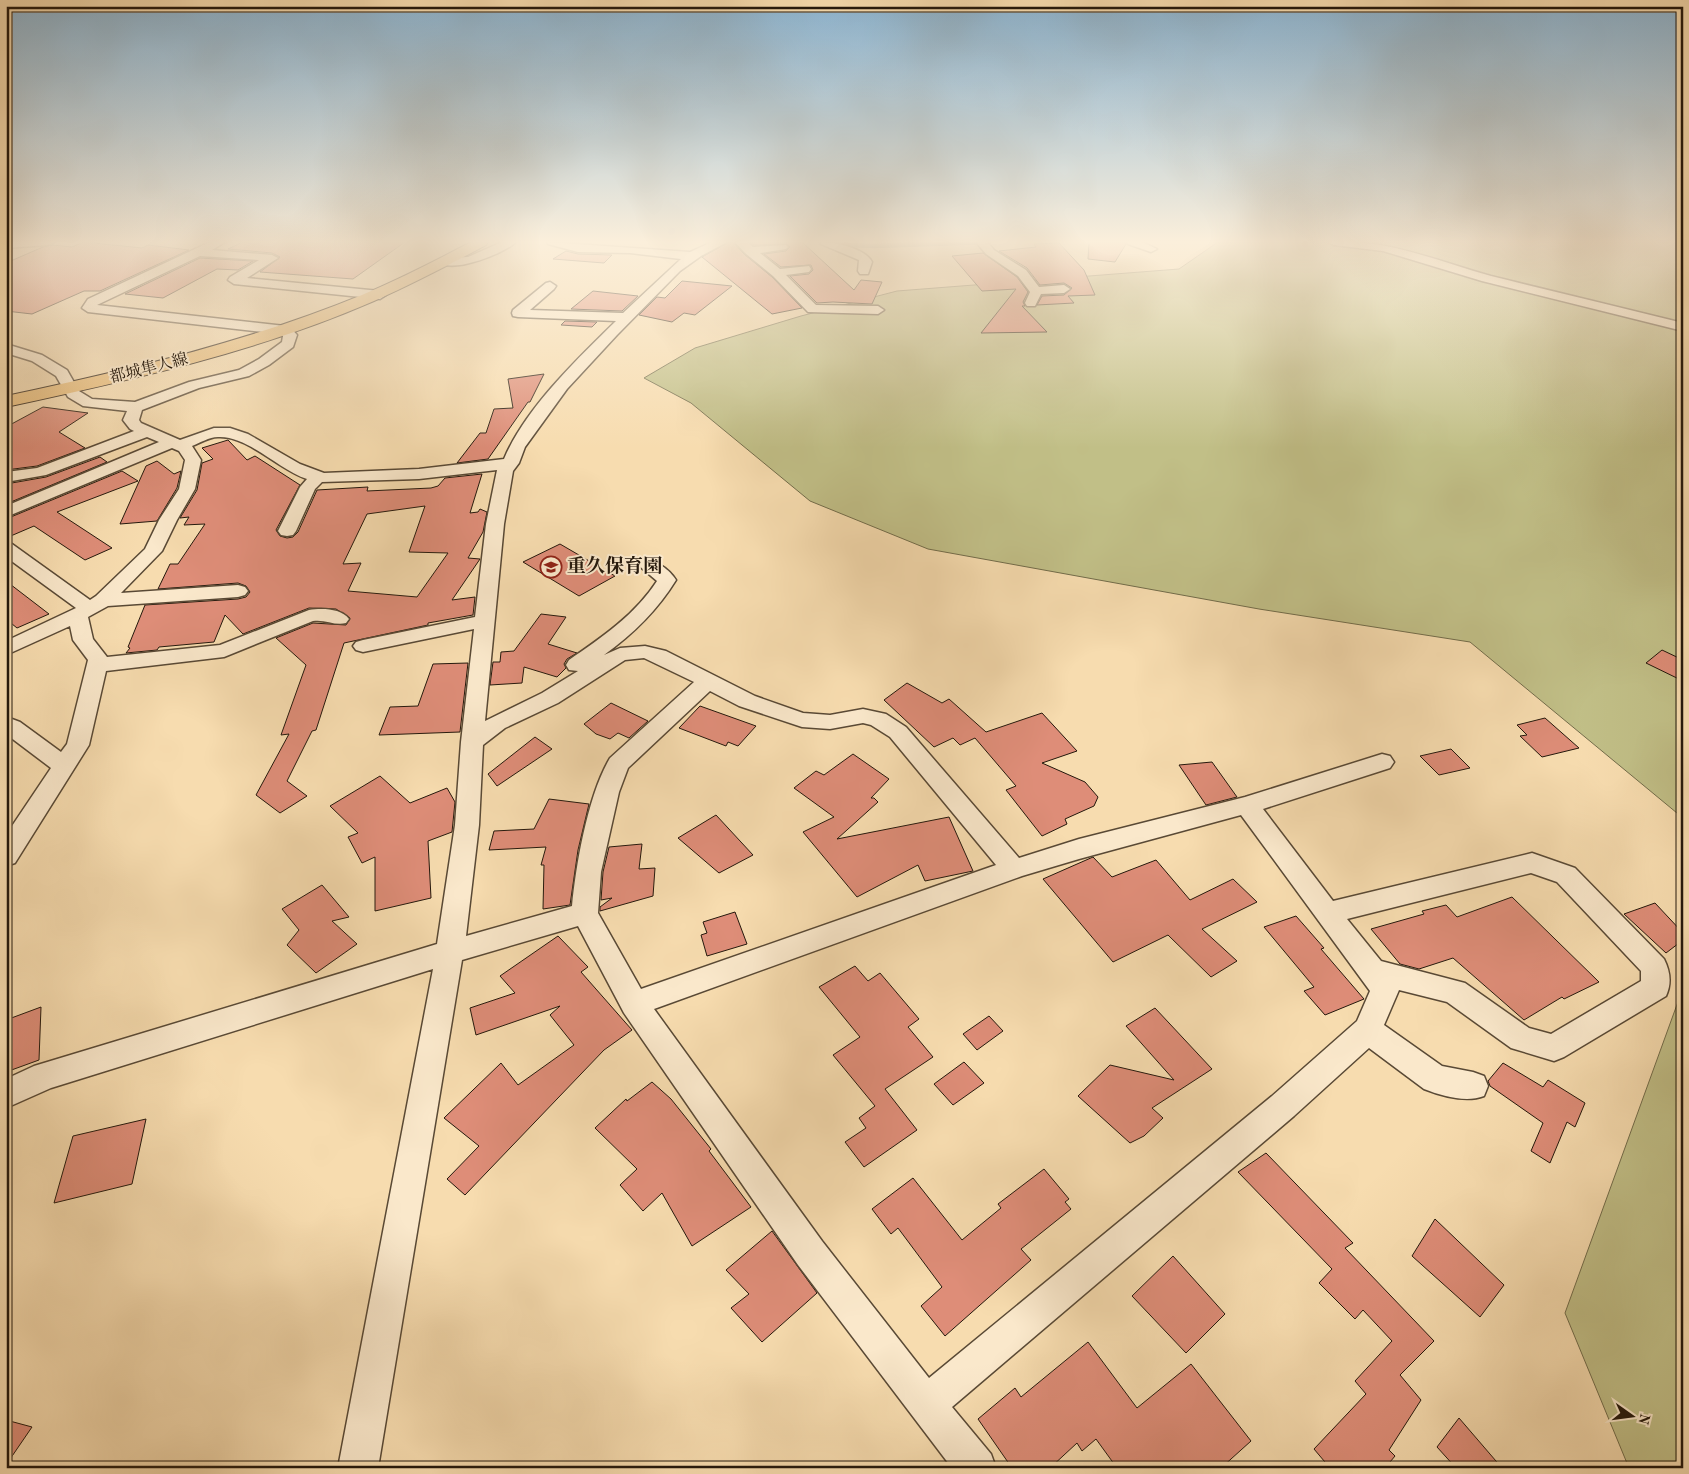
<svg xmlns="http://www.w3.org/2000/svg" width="1689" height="1474" font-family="'Old Standard TT','Noto Serif JP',serif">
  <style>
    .green { fill: #c1bf87; stroke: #726c4a }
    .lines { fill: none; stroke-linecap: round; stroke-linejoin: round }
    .stream { stroke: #707972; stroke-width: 4.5 }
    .building { fill: #de8d78; stroke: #24180c; fill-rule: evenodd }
    .minor-casing { stroke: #594935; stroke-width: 3 }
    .primary-casing { stroke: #24180c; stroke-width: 2 }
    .minor { fill: #fae8cb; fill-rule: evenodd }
    .primary { fill: #ecbe78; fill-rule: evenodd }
    .labels { text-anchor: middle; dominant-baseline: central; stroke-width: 4; stroke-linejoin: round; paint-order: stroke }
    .far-street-label { font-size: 16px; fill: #24180c; stroke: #fae8cb }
    .poi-label { font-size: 19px; font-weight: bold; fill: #24180c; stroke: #fae8cb; text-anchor: start }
  </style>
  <rect width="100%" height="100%" fill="#f7dcaf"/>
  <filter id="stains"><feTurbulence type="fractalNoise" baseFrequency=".004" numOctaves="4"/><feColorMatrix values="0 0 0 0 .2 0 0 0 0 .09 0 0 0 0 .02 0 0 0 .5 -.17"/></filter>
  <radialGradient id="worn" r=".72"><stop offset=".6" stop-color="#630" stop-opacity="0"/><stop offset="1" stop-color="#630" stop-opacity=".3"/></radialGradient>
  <g class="green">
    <path d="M1218 242H1683V818L1470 642 1259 609 928 549 810 501 691 403 644 378 695 348 801 316 897 291 1179 269Z"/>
    <path d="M1683 988V1468H1629L1565 1313Z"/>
  </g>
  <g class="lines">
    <path class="stream" d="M834 242 846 245 874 246 989 242"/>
  </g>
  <g class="building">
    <path d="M84 242 142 248 148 245 189 250 100 291H84L32 314 6 311V263L43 247 52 245 72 247Z"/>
    <path d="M243 242H405L353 279 260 272 280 257 272 253 228 249Z"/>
    <path d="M729 242H733L744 254 772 277 802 308 772 314 702 257Z"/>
    <path d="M750 242H802L854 290 861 280 882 282 872 304 833 302 817 303 790 276 809 274 813 270 811 265 781 267 764 254 786 251 790 247 787 244 754 245Z"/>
    <path d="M1089 242H1124L1126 244 1115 262 1088 259Z"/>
    <path d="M1059 243 1084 270 1095 295 1068 296 1074 303 1037 305 1042 296 1064 295 1072 288 1064 283 1040 285 1027 268 999 251 1036 247 1034 244Z"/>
    <path d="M566 251 578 254 612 255 604 263 553 259Z"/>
    <path d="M983 253 1017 277 1028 292 1023 302 1025 306H1022L1047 332 981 333 1016 289 982 291 952 256Z"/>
    <path d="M200 258 253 261 238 270 217 269 163 298 125 294Z"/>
    <path d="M682 281 732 286 695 315 684 313 672 322 639 315 657 297 665 298Z"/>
    <path d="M593 291 638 296 622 311 571 309Z"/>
    <path d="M565 321 597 322 592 327 561 325Z"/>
    <path d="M544 374 530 402H528L488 459 457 463 480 433H486L494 409 513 408 508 379Z"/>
    <path d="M43 407 88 413 59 432 85 448 37 466 6 470V427Z"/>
    <path d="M228 440 247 460 255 456 300 485 276 530 280 536 287 538 293 537 298 532 317 490 368 487 367 491 431 488 438 486 445 478 482 474 470 513 478 512 480 509 487 512 483 532 468 558 480 559 452 600 475 597 473 615 428 623V625L344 643 316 730 312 731 287 781 307 796 280 813 256 795 289 734 281 735 306 665 276 638 313 623 346 625 350 618 336 609 309 608 243 634 225 615 214 642 159 647 157 650 126 653 130 648 128 647 145 605 238 599 246 597 250 592 246 586 238 583 158 589 170 564H178L205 524 184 525 189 517 180 518 197 490 202 463 213 459 202 448ZM425 506 409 552 448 553 417 597 348 591 361 563 343 564 367 514Z"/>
    <path d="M100 457 107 462 6 504V484L46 477Z"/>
    <path d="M157 461 174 474 181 471 177 488 157 521 120 524 146 466Z"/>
    <path d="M122 471 138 481 57 512 112 548 85 560 34 526 6 538V519Z"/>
    <path d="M560 544 615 576 579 596 523 562Z"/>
    <path d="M6 581 49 614 17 628 6 619Z"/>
    <path d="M541 614 566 617 548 644 577 653 567 659 564 664 566 668 557 677 524 667 522 683 490 685 493 662H500L501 652 514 651Z"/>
    <path d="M1662 650 1683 660V681L1646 663Z"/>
    <path d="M468 663 460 732 379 735 390 707 418 706 433 664Z"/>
    <path d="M907 683 942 703 949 699 986 732 1042 713 1077 751 1042 763 1085 782 1098 797 1094 806 1065 819 1067 824 1042 836 1006 790 1016 786 975 738 960 745 953 738 934 747 884 700Z"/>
    <path d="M611 703 648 721 629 738 618 733 610 739 596 734 584 724Z"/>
    <path d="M700 706 756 726 738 746 728 742 726 746 679 728Z"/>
    <path d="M1545 718 1579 748 1542 757 1520 736 1527 735 1517 725Z"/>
    <path d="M535 737 552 749 497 786 488 774Z"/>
    <path d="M1451 749 1470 768 1439 775 1420 756Z"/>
    <path d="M853 754 889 779 871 798H874L878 802 837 839 949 817 973 871 925 881 918 865 857 897 803 832 834 817 794 788 816 771 824 775Z"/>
    <path d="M1212 762 1237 797 1206 805 1179 765Z"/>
    <path d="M380 776 410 803 447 788 455 802 452 832 428 841 431 898 375 911V857L362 863 348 837 358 833 330 806Z"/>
    <path d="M549 799 589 804 578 850 570 905 543 909 544 865H541L546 847 489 850 494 831 534 829Z"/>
    <path d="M716 815 753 855 719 873 678 838Z"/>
    <path d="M642 844 639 869 655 868 653 896 600 911V907L612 898 601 900 603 872 609 847Z"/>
    <path d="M1093 857 1112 877 1156 860 1190 900 1233 879 1257 902 1202 929 1237 961 1211 977 1168 935 1113 962 1043 879Z"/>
    <path d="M322 885 349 917 332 921 357 944 316 973 287 945 299 930 282 909Z"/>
    <path d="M1512 897 1599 982 1564 999 1562 997 1524 1020 1453 958 1419 969 1400 964 1371 929 1424 914 1422 911 1446 905 1457 917Z"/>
    <path d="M1655 903 1683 933V940L1666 953 1624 914Z"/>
    <path d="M735 912 747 944 707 956 701 935 707 933 703 922Z"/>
    <path d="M1296 916 1324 948 1321 949 1364 999 1325 1015 1304 991 1314 987 1264 927Z"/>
    <path d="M558 936 588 967 581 972 632 1030 604 1050 465 1195 447 1179 479 1146 444 1118 501 1063 518 1085 574 1045 550 1015 560 1006 476 1035 470 1008 515 993 500 976Z"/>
    <path d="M855 966 868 981 880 973 919 1019 908 1027 933 1057 885 1089 917 1130 864 1167 845 1142 866 1128 859 1118 875 1106 833 1055 860 1037 819 987Z"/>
    <path d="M41 1007 39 1060 6 1072V1020Z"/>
    <path d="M1155 1008 1212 1069 1152 1108 1163 1118 1144 1136 1130 1143 1078 1096 1110 1065 1174 1080 1126 1026Z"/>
    <path d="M989 1016 1003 1031 977 1050 963 1034Z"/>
    <path d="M964 1062 984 1083 953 1105 934 1084Z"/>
    <path d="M1503 1063 1543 1087 1548 1080 1585 1103 1575 1127 1567 1122 1550 1163 1531 1151 1543 1123 1490 1086 1488 1081Z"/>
    <path d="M652 1082 671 1099 711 1149 709 1151 751 1207 692 1246 662 1193 643 1211 620 1185 637 1169 595 1128 626 1099 627 1101Z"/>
    <path d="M146 1119 132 1184 54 1203 73 1136Z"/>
    <path d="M1266 1153 1353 1243 1345 1248 1434 1341 1400 1375 1421 1400 1389 1450 1395 1456 1385 1468H1330L1314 1449 1366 1394 1355 1381 1392 1341 1363 1310 1355 1319 1319 1283 1332 1269 1238 1172Z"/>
    <path d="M1044 1169 1069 1199 1065 1202 1071 1209 1021 1249 1031 1260 945 1336 921 1306 942 1287 898 1228 891 1234 872 1209 913 1178 962 1240 1001 1208 998 1204Z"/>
    <path d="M1435 1219 1504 1285 1480 1317 1412 1256Z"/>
    <path d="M772 1231 817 1293 762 1342 731 1308 749 1294 726 1270Z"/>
    <path d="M1173 1256 1225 1314 1186 1353 1132 1296Z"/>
    <path d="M1088 1342 1137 1408 1191 1364 1251 1441 1221 1468H1117L1096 1439 1082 1451 1077 1443 1050 1468H1012L978 1419 1015 1388 1021 1397Z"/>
    <path d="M1459 1418 1502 1468H1456L1437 1447Z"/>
    <path d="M6 1420 32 1427 6 1465Z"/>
  </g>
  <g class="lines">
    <g class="minor-casing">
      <g id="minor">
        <path d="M6 242H54L48 245 6 248Z"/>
        <path d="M210 242H225L212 250 272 255 278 258 247 278 380 291 386 295 380 299 234 284 228 280 230 277 259 260 200 256 97 305 285 326 290 327 297 335 293 347 269 365 249 376 199 388 142 410 139 420 141 423 180 440 214 428H230L248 434 300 464 324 473 419 469 504 459C525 409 577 359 616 321L518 317 513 316 512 313 513 310 546 283 550 282 556 286 554 289 530 310 623 313 681 259 630 253 578 252 548 244 547 242 690 252 712 242H727L701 256 680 271 617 335 567 389 525 447 519 463 513 471 504 524 485 721 542 693 578 671 569 670 566 665 569 660C601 638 635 615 657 581L637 564 639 560C653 557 669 569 676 580 657 611 633 634 604 655L620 648 645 646 666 651 755 696 803 713 830 715 863 709 886 714 906 727 1019 858 1079 839 1245 797 1382 754 1390 756 1394 762 1390 768 1263 809 1333 901 1532 853 1575 868 1664 959C1670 971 1672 983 1666 996L1564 1057 1554 1061 1511 1048 1447 1002 1399 990 1384 1025 1442 1066 1473 1072 1484 1076 1488 1086 1484 1096C1466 1103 1442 1096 1424 1089L1369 1048 1294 1116 952 1407 991 1454 996 1468H952L798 1265 624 1013 578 926 462 960 378 1468H338L433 969 51 1088 6 1108V1079L34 1066 437 944 455 825 461 742 474 629 363 652 356 650 353 646 356 642 363 640 475 617 486 524 497 470 419 479 322 482 315 489 296 531 293 535 287 536 281 535 278 531 300 487 307 479C279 470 247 435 218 437 209 437 200 443 192 446L201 460 195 489 177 520 162 551 121 593 238 585 245 587 248 591 245 595 238 597 108 606 88 617 93 639 107 657 220 645 309 610C321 608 341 608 349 619L346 623C335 626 325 619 313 621L224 657 106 671 89 745 15 863 6 866V835L51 768 6 734V721L12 719 20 722 61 752 67 744 88 660 73 640 70 626 6 655V641L76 608 6 557V543L12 544 90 600 96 596 145 549 159 520 179 489 185 460 179 451 172 448 6 517V506L159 442 147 437 46 475 6 482V472L37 468 134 431 130 429 123 420 127 411 83 406 68 397 56 376 32 361 6 353V344L42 355 67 370 79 391 92 399 135 402 189 382 239 370 259 359 282 342 283 336 281 334 88 312 82 308 88 299ZM644 658 694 682 610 758C588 795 576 864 572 906L466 936 479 825 483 745 505 728 558 703 625 660ZM710 691 739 706 802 727 830 729 863 723 871 725 890 737 996 865 641 989 598 913 601 872 619 792 628 768ZM1241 815 1370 991 1357 1021 1272 1096 929 1378 822 1241 654 1009 1022 876 1079 859ZM1531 873 1557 882 1641 971V981L1551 1034 1529 1028 1465 983 1381 961 1347 919Z"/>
        <path d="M502 242H516C505 253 452 274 440 262L446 258 468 257Z"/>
        <path d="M735 242H747L753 247 786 245 788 247 786 249 760 253 780 269 809 266 811 269 809 272 786 275 816 305 878 306 884 310 878 314 808 312 773 276 745 253Z"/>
        <path d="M820 242C834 242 865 248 872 262L868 274H860L858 271 859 260 821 244Z"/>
        <path d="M976 242H987L994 250 1026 270 1039 287 1064 285 1070 289 1064 293 1041 294 1035 306H1027L1025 303 1030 292 1018 276 986 254Z"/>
        <path d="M1126 242H1142L1157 249 1151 252 1128 244Z"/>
        <path d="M1328 242C1385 238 1437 261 1491 276 1555 292 1619 307 1683 323V331L1482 281 1383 251 1334 245Z"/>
      </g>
    </g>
    <g class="primary-casing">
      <path id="primary" d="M471 242H488L486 245C449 265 412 284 374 301 257 352 131 380 6 407V396C127 370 248 342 362 295 400 279 435 261 471 242Z"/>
    </g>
    <use href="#minor" class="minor"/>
    <use href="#primary" class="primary"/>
  </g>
  <linearGradient id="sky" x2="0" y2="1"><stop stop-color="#8cb6d4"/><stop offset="0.54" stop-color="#fbefdb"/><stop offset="1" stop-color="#fbefdb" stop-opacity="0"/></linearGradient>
  <rect width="1689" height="448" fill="url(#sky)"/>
  <defs>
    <g id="school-ring" transform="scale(1.125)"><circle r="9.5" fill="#fae8cb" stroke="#8f2418" stroke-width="1.5"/><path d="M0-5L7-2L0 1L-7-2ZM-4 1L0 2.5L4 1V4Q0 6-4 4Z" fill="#8f2418"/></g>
  </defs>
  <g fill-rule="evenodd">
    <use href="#school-ring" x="551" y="567"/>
  </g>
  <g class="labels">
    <g class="far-street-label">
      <text transform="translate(149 369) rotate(-14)">都城隼人線</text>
    </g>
    <g class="poi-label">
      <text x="567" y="567">重久保育園</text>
    </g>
  </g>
  <rect width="1689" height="1474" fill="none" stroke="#f7dcaf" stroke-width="25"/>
  <rect x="8" y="8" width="1674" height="1459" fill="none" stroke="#24180c" stroke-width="2.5"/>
  <rect x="12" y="12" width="1664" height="1449" fill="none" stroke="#24180c"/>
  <g transform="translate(1632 1416) rotate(104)" stroke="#fae8cb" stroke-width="4" paint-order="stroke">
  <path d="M0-4L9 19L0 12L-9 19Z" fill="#24180c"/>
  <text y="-8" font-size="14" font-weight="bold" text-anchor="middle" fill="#24180c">N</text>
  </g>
  <rect width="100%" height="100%" filter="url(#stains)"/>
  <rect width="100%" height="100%" fill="url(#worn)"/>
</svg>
